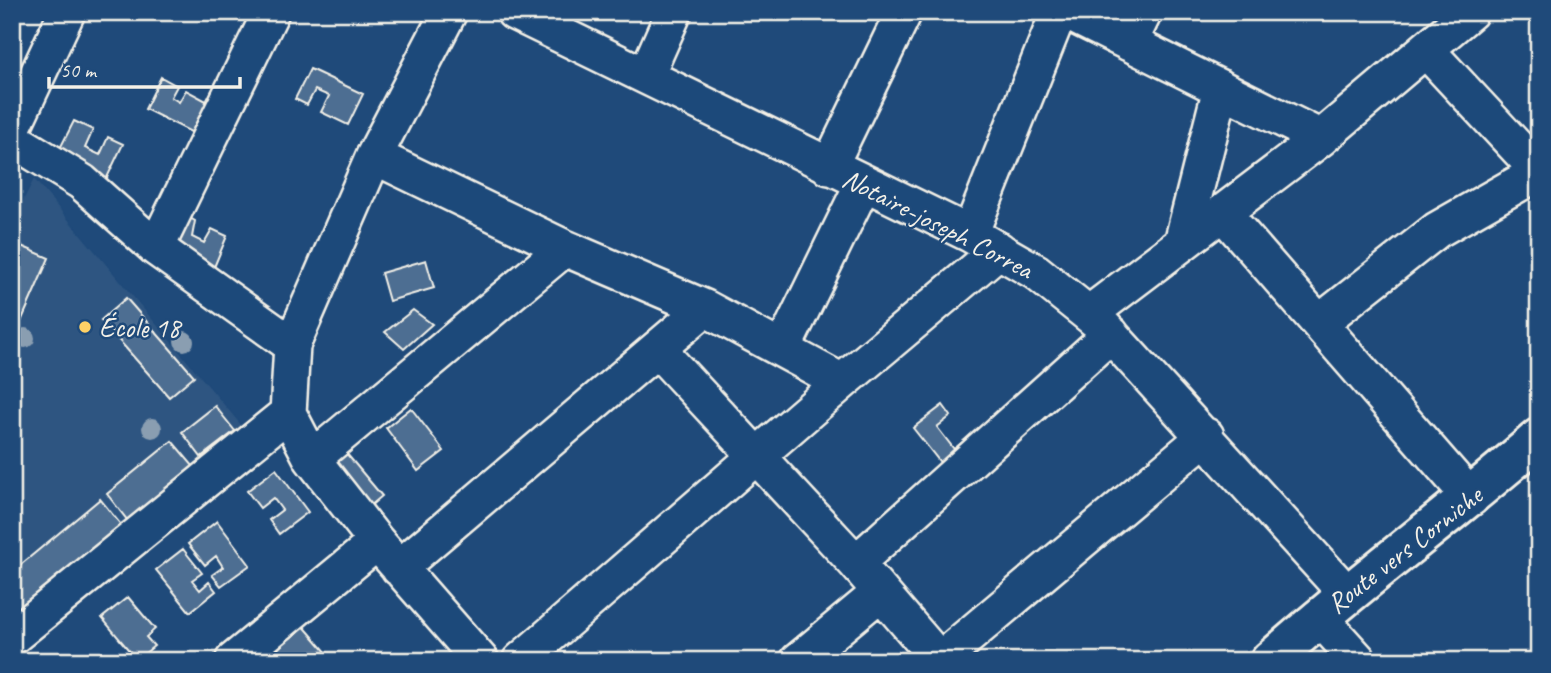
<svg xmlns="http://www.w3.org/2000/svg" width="1551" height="673" font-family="Caveat,sans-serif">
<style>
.built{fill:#2d5581}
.building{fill:#4d6e92;stroke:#f4f1e8;stroke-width:2}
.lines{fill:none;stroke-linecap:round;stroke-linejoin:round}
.minor-casing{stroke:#f4f1e8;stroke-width:40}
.major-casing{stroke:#f4f1e8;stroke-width:44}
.minor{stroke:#1f4a7a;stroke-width:35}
.major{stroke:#1f4a7a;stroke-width:38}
.tree{fill:#8a9eb1}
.poi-dot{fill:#ffd166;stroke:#1f4a7a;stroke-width:2.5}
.labels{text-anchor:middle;stroke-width:5;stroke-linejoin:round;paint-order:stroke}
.street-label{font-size:28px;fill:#f4f1e8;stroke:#1f4a7a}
.poi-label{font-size:28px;fill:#f4f1e8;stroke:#1f4a7a;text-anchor:start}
</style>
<rect width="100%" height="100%" fill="#1f4a7a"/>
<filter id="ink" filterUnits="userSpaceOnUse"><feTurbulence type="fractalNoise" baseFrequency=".0143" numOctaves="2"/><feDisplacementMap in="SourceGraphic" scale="14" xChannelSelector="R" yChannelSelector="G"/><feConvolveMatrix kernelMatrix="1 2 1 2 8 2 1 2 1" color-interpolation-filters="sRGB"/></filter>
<g filter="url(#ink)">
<path class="built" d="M34 179 247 432 12 621V223Z"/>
<path class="building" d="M310 69 363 94 348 125 321 112 329 96 315 90 307 105 295 99Z
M161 77 177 86 171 97 179 102 186 90 210 103 193 133 145 109Z
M74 121 93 130 85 148 100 155 108 137 123 144 104 184 54 160Z
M181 213 195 221 192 237 204 243 212 229 227 236 212 272 163 247Z
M12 242 49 258 12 342Z
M426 260 434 288 389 301 381 273Z
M126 298 194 376 169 397 101 320Z
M413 310 432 324 404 349 385 332Z
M943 405 951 416 937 427 954 449 969 437 977 448 947 471 913 428Z
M215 406 235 431 201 457 182 432Z
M411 408 444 451 418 471 386 428Z
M172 441 194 467 128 521 107 494Z
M346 453 382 496 363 512 327 469Z
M276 469 308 512 279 534 269 520 282 510 273 498 260 508 247 491Z
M100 499 122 526 17 613 12 608V572Z
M217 521 250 565 221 586 212 575 223 567 216 556 205 565 188 544Z
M183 549 202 573 192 580 200 590 209 582 216 591 190 612 156 570Z
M128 597 155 629 146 637 154 646 137 660 102 618Z
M301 623 334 661H288L275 646Z"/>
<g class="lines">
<g class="minor-casing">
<path id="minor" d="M514 12 970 234 1036 272 1102 325 1347 594
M1067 12 1321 138
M1129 43 1144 12
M1427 51 1537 169
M646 75 674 12
M12 129 67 12
M12 139 82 182 156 248 292 345 288 413 312 459 377 542 481 661
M374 156 565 248 705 308 842 382
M829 167 904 12
M1223 213 1471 498
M970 234 1059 12
M1182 243 1221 88
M156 248 271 12
M1089 314 1321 138 1470 12
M1319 323 1437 230 1523 181 1539 167
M292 345 374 156 449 12
M783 348 863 184
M658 350 856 563 940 661
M312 459 565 248
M856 563 1111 334
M399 568 705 308
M1319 617 1359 661
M12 637 288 413
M940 660 1206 436
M233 661 377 542
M520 661 842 382 999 250
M798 661 881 592"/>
</g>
<g class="major-casing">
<path id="major" d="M1270 661C1357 583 1451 515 1539 438"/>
</g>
<use href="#minor" class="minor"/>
<use href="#major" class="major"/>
</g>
<g class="tree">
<circle cx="25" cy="338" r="10"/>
<circle cx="184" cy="341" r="10"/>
<circle cx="152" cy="428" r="10"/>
</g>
</g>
<circle class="poi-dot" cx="85" cy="327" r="7"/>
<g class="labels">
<g class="street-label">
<text transform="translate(938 223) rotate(27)" y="10">Notaire-joseph Correa</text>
<text transform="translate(1404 549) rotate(-38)" y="10">Route vers Corniche</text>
</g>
<g class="poi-label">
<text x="99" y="337">École 18</text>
</g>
</g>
<rect width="1551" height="673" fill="none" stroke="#1f4a7a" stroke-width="42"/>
<rect x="21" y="21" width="1509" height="631" fill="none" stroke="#f4f1e8" stroke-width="2.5" filter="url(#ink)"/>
<path d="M49 77v10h191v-10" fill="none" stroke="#f4f1e8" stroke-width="3.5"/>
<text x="60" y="77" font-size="21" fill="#f4f1e8" stroke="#1f4a7a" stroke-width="5" paint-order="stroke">50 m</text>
</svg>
